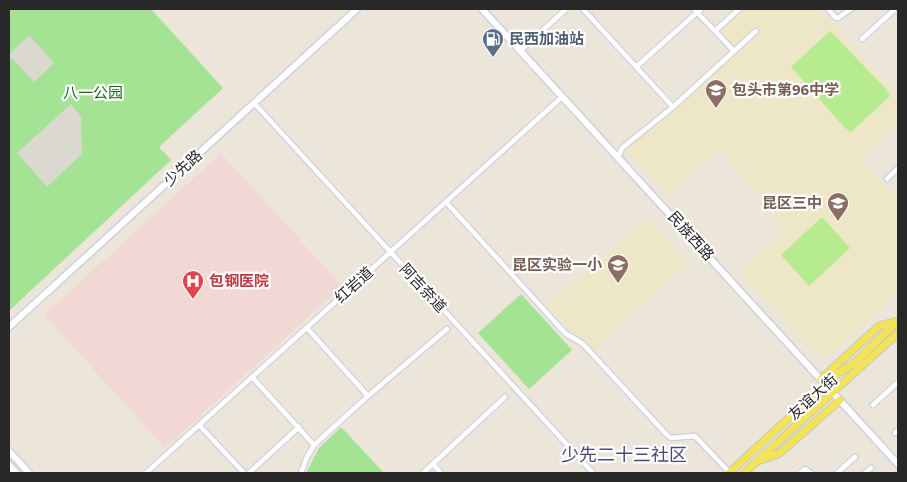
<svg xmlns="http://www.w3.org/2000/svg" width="907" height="482" font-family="'Noto Sans','Noto Sans SC',sans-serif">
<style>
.education{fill:#ede6c7}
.medical{fill:#f2d8d5}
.green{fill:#a4e394}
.pitch{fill:#b7eb8f}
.plaza{fill:#dbd8d0}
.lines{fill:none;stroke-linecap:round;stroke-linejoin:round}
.street-casing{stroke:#cecfe1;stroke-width:7}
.secondary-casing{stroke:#cecfe1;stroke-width:9}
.primary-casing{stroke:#c7c7c7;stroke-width:9}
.street{stroke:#fff;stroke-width:4.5}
.secondary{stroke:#fff;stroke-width:6}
.primary{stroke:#f2e456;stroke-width:7}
.labels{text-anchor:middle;stroke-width:4.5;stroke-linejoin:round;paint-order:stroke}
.service-label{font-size:15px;font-weight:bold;fill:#4e5e75;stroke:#fff;text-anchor:start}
.education-label{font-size:15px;font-weight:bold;fill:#785e54;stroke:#fff;text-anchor:end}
.park-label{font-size:15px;fill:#1d6518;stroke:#fff}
.street-label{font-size:15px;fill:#282828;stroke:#fff}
.health-label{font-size:15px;font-weight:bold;fill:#be3a42;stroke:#fff;text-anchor:start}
.quarter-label{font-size:18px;fill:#484a79;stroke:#fff}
</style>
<rect width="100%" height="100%" fill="#ebe6d9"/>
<path class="education" d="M735 9H819L898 94V124L860 160 898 198V294L828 357H821L739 273 778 236 781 230 776 213 719 150 668 196 625 149 735 47 716 26Z
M647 218 688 263 591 352 548 305Z"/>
<path class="medical" d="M221 153 342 286 165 448 44 315Z"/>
<path class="green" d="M9 9H151L223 88 159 147 171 160 10 310Z
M521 294 572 350 529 389 478 333Z
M341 427 384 473H306L319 448Z"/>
<path class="pitch" d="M830 31 886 89 890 96 851 132 844 127 791 67Z
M822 217 850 248 809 286 781 255Z"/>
<path class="plaza" d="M29 35 54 63 34 82 9 55Z
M71 104 81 117 82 154 47 187 17 153Z"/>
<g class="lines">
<g class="street-casing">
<path id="street" d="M583 9 673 107
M694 9 734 51
M828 9 835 17 838 18 851 9
M715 31 739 9
M862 39 895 9
M520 51 566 9
M636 67 701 9
M254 103 593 473
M618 157 622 148 673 107 756 31
M887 179 898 168
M446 202 565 333 583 344 667 435 671 438 695 436 730 473
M307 328 368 396
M252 377 314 445
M873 405 898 382
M199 425 244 473
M895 433 898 430
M433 464 441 473
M146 473 562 97
M249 473 299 427
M301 473 307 457 314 445 368 396 447 329
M423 473 505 397
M800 473 805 469 811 473
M837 473 855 457
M865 473 871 468"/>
</g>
<g class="secondary-casing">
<path id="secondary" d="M482 9 898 464
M9 327 357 9
M9 451 29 473
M9 465 16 473"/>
</g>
<g class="primary-casing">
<path id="primary" d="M821 379 879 326 898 321
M761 460 780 453 840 400
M729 473 826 384 837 374 853 364 898 321
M744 473 898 333"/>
</g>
<use href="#street" class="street"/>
<use href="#secondary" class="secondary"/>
<use href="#primary" class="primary"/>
</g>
<defs>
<g id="fuel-pin" transform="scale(1.125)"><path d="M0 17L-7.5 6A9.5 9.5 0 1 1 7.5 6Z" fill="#5c6f8a" stroke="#fff"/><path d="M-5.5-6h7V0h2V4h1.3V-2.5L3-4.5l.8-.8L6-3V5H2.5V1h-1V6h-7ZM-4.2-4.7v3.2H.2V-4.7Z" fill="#fff"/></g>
<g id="school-pin" transform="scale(1.125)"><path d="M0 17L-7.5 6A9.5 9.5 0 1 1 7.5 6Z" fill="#8d6e63" stroke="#fff"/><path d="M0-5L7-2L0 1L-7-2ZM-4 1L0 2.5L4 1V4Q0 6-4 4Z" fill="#fff"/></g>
<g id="hospital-pin" transform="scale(1.125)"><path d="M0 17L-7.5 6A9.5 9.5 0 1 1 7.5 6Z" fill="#e0444e" stroke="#fff"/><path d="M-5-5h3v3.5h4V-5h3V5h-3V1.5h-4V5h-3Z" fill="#fff"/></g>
</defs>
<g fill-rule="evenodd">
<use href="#fuel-pin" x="493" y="39"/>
<use href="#school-pin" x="716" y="90"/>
<use href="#school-pin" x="838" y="203"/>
<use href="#school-pin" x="618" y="265"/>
<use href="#hospital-pin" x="193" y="281"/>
</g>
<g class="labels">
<g class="service-label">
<text x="509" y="44">民西加油站</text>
</g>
<g class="education-label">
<text x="732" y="95" text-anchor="start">包头市第96中学</text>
<text x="822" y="208">昆区三中</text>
<text x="602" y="270">昆区实验一小</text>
</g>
<g class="park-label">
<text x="93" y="98">八一公园</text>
</g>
<g class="street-label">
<text transform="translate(183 168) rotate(-42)" y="5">少先路</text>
<text transform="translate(691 236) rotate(48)" y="5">民族西路</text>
<text transform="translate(354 285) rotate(-42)" y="5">红岩道</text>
<text transform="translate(423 288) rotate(47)" y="5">阿吉奈道</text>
<text transform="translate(813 397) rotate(-42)" y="5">友谊大街</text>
</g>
<g class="health-label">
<text x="209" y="286">包钢医院</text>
</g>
<g class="quarter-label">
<text x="624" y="461">少先二十三社区</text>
</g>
</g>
<rect width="907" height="482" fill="none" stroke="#282828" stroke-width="20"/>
</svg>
